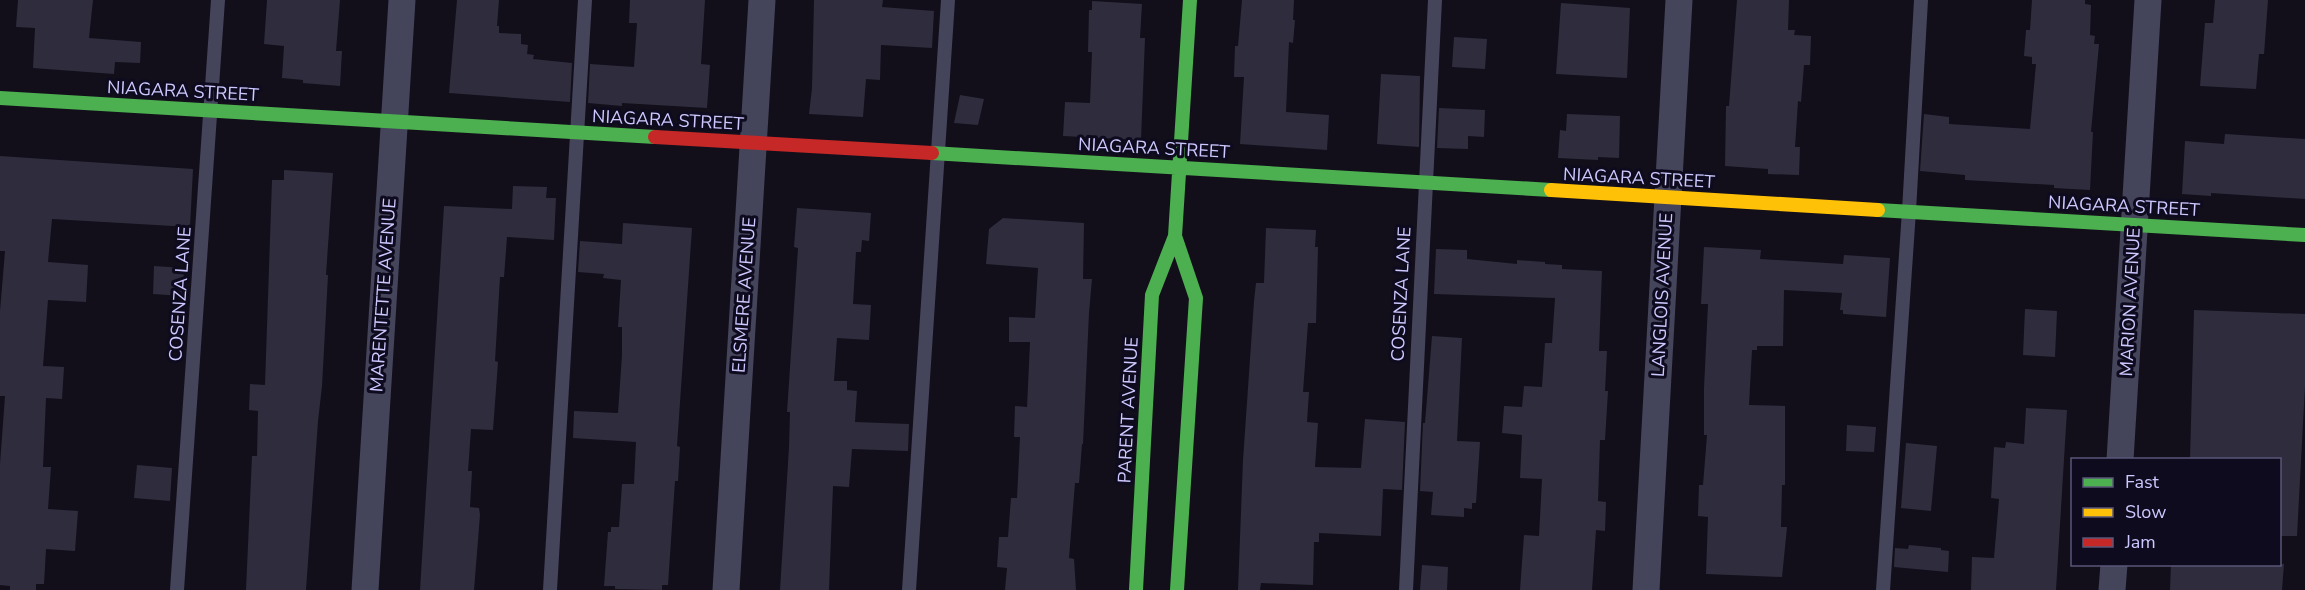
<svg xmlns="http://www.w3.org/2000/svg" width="2305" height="590" font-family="'Nunito Sans',sans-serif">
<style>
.building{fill:#2f2c3e}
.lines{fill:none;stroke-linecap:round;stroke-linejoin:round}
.lane{stroke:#44445b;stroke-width:14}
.street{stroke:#44445b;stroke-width:27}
.fast{stroke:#4caf50;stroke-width:14}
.slow{stroke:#ffc107;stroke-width:14}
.jam{stroke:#c62828;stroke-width:14}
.labels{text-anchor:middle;stroke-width:6;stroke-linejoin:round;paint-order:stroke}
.street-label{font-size:18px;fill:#cdc9ff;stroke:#0e0b1f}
</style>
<rect width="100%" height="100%" fill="#120f1a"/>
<path class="building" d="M18 0H93L89 38 141 42 140 63 115 62 114 74 33 68 35 28 16 27Z
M267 0H340L336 51H342L340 86 303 83V80L282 78 284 46 264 44Z
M457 0H499L497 26H499V33L521 34V44L528 45 527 54 534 55 533 59 572 63 570 102 449 93Z
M630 0H705L701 64 710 65 707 108 622 103V106L588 103 590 64 634 67 637 23H629Z
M814 0H883L882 7 934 11 932 48 881 45 880 80 866 79 863 117 809 114 812 88Z
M1242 0H1294L1293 20H1295L1293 43 1289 42 1286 112 1329 115 1327 150 1240 144 1244 77H1234L1235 46H1238Z
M1737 0H1789L1788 30H1795L1794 35 1811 36 1810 65H1804L1801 102 1798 101 1795 147H1800L1799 175 1768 174V169L1725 166 1726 106H1729Z
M2032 0H2085V4L2091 5 2090 35 2095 36 2094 44H2099L2091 132H2093L2090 190 2054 188V185L1965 180V175L1920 171 1924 114 1949 117V124L2030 129 2036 64H2032V57L2024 56 2026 30H2030Z
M2215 0H2268L2264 54H2259L2256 89 2200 86 2205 23H2213Z
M1092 1 1142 4 1140 38H1145L1141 140 1063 136 1065 102 1090 103 1092 52H1088L1089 10H1092Z
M1561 3 1630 8 1627 78 1556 74Z
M1454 37 1487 39 1485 69 1452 67Z
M1381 74 1420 76 1419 147 1377 144Z
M960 95 984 99 978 125 954 123Z
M1439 108 1485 110 1484 137 1468 136V149L1437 148Z
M1567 114 1620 116 1619 158 1598 157V160L1558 158 1560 130 1566 131Z
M2225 134 2305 139V199L2211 193V196L2182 194 2185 141 2224 144Z
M0 156 193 169 190 227 52 219 48 262 88 265 86 302 48 300 43 366 64 367 62 399 46 398 43 467H51L48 509 78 511 75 551 46 549 44 584H36V590H10V586L0 585V464L5 396H0V311L5 251H0Z
M284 170 333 173 326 275H328L322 386 318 421 306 590H246L252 456H257L258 411 249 410 250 384 265 385 272 180H284Z
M513 186 547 187 546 198H556L554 240 507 237 504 277H500L495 361 498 362 493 430 471 429 468 471H472L470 507 479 508 480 515 474 590H420L444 206 512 209Z
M797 208 871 213 869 241 862 240 861 252H856L853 304 871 305 869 340 837 338 834 381H847V390L857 391 855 422 909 424 908 451 852 449 849 487 833 486 829 590H780L789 447 790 412H787L798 248 794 247Z
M1003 218 1084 223 1083 279H1092L1089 313 1083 444H1082L1079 483H1075L1069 558 1074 559 1076 590H1005L1007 568 997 567 999 537H1008L1011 498H1017L1020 437H1014L1015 406 1027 407 1030 342H1009V317L1035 318 1038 268 986 264 989 229Z
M623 223 692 228 677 446 680 447 678 481H675L668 585H662V590L615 589V586H604L608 532H611V527H619L622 484H634L636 442 573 438 574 411 618 413 622 355V327H618L621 280 603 278 604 274 578 272 580 241 622 244Z
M1266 228 1316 230 1315 247H1318L1316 323H1308L1303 392H1309L1307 422 1318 423 1315 467 1361 468 1365 419 1405 422 1402 490 1383 489 1381 536 1319 533V542H1314L1313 585 1261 583 1260 590H1238L1243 460 1254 301 1256 283H1264Z
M1704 247 1761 250 1760 259 1843 264 1844 255 1890 258 1886 317 1843 314V310H1840L1842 293 1784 290 1783 346H1757V350H1752L1749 405 1785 406V485H1782L1781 527H1787L1782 577 1706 574 1708 517 1698 516 1699 485H1703L1707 435H1704V388L1708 304H1701Z
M1436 249 1467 250V259L1517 264V260L1545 262V264L1562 265V269L1602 271 1599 351H1607L1605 391H1608L1605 440H1600L1598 501 1606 502 1605 531 1596 530 1592 590H1520L1524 535 1539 536 1542 479 1520 478 1522 435 1502 433 1504 406 1522 407 1524 386 1542 387 1545 343H1552L1555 298 1434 294Z
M154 266 184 268 183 296 153 294Z
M2025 309 2057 311 2055 357 2023 355Z
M2194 310 2305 314V386L2297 536H2280V459H2190Z
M1432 336 1462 338 1457 441 1480 442 1476 503H1472V509L1464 508V517L1431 515 1433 492 1420 491 1423 423H1425Z
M2026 408 2067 410 2056 590H1971L1972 557 1994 558 1999 499 1991 498 1994 447 2005 448 2006 442 2024 444Z
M1847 425 1876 427 1874 452 1846 451Z
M1906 443 1937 446 1931 511 1901 508Z
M137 465 172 468 170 501 134 498Z
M1909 545 1941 548V550L1949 551 1948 572 1894 567 1895 548 1908 549Z
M2171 564H2284L2282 590H2170Z
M1422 565 1448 567 1447 590H1420Z"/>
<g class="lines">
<path class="lane" d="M177 590 218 0
M550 590 585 0
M909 590 948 0
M1406 590 1435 0
M1883 590 1909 211 1921 0"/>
<path class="street" d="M2120 460 2148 0
M365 590 402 0
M726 590 762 0
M1646 590 1679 0
M2112 590 2114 564"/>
<path class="fast" d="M0 98 655 137
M932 153 1551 190
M1878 210 2305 235
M1175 236 1196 298 1177 590
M1136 590 1152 295 1175 236 1190 0"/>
<path class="slow" d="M1551 190 1878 210"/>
<path class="jam" d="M655 137 932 153"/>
</g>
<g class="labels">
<g class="street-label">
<text transform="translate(183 91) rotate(3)" y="6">NIAGARA STREET</text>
<text transform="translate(668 120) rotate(3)" y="6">NIAGARA STREET</text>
<text transform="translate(1154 148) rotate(3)" y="6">NIAGARA STREET</text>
<text transform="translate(1639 178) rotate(3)" y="6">NIAGARA STREET</text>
<text transform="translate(2124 206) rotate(3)" y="6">NIAGARA STREET</text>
<text transform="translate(180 294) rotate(-86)" y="6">COSENZA LANE</text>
<text transform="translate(1401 294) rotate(-87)" y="6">COSENZA LANE</text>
<text transform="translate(383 295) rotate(-86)" y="6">MARENTETTE AVENUE</text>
<text transform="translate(744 295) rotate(-86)" y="6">ELSMERE AVENUE</text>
<text transform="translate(1662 295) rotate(-87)" y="6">LANGLOIS AVENUE</text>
<text transform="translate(2130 302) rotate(-87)" y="6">MARION AVENUE</text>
<text transform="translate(1128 410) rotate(-87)" y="6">PARENT AVENUE</text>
</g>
</g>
<rect x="2071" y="458" width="210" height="108" fill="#0e0b1f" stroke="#5a5779" stroke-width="1.5"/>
<rect x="2083" y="478" width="30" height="9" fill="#4caf50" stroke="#5a5779" stroke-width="1.5"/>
<text x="2125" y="488" font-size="18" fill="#cdc9ff">Fast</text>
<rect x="2083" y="508" width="30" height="9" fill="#ffc107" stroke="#5a5779" stroke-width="1.5"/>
<text x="2125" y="518" font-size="18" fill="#cdc9ff">Slow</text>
<rect x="2083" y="538" width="30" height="9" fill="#c62828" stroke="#5a5779" stroke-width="1.5"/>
<text x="2125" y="548" font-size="18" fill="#cdc9ff">Jam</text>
</svg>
